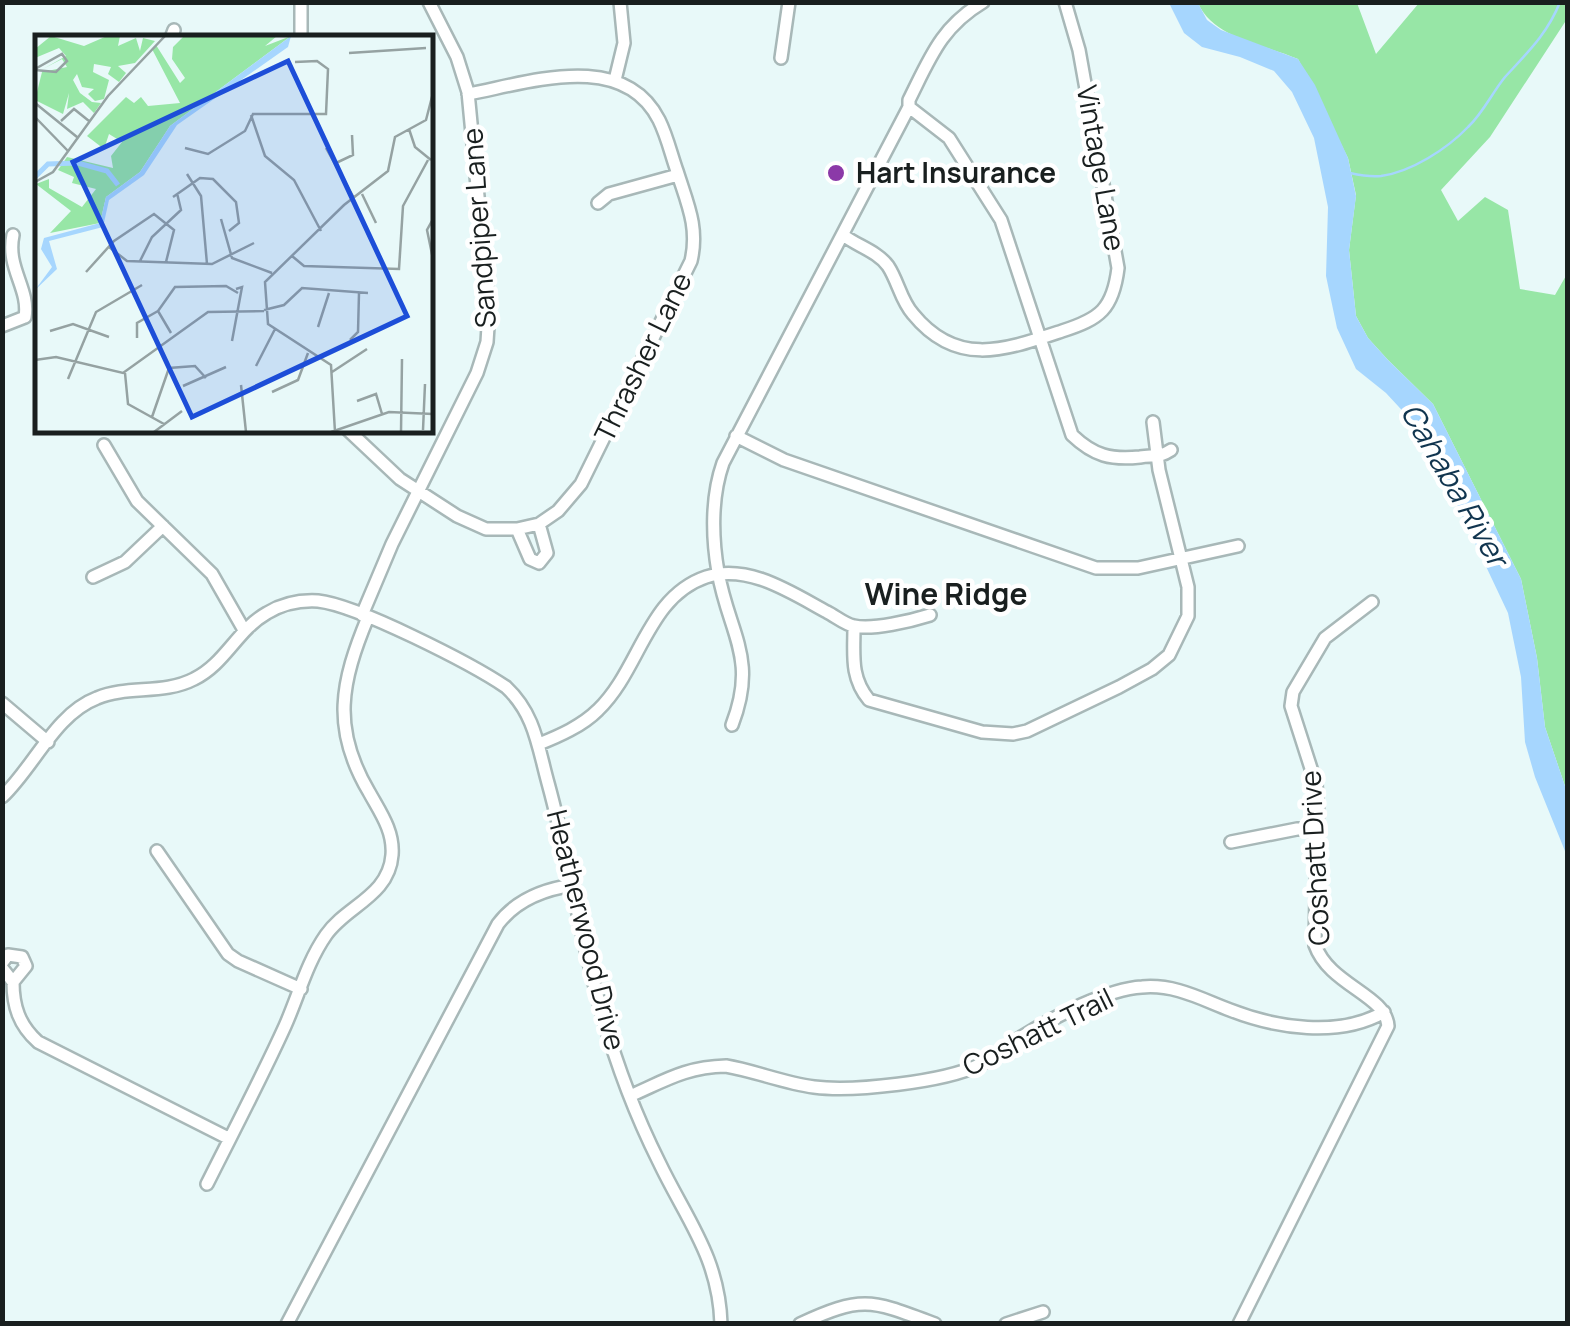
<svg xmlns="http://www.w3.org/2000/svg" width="1570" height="1326" font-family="Manrope,sans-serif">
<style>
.green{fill:#97e6a6}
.water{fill:#a6d6fe}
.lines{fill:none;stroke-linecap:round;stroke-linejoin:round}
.stream{stroke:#a6d6fe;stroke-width:2.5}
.minor-casing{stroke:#a8b8b8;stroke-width:16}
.minor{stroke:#fff;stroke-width:11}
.poi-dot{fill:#8b39a8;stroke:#fff;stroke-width:4}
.labels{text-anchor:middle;stroke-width:9;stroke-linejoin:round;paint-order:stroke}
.street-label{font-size:28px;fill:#191f1f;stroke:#fff}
.poi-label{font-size:28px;font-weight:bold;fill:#191f1f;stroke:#fff;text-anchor:start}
.water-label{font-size:30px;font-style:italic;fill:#11354f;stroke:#fff}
.neighbourhood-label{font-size:30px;font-weight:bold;fill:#191f1f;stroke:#fff}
.inset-river{fill:none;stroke:#a6d6fe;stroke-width:5}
.inset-road{fill:none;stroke:#95a2a2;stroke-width:2.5}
.view{fill:#1d4ed8;fill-opacity:0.15;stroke:#1d4ed8;stroke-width:5}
.inset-edge{fill:none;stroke:#191f1f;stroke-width:5}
</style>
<rect width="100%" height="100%" fill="#e8f9f9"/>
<path class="green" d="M1198 3H1357L1376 54 1419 3H1567V19L1490 137 1441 190 1458 221 1485 197 1508 210 1520 289 1555 295 1567 274V792L1545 727 1537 658 1521 579 1433 404 1388 360 1368 338 1356 316 1349 250 1356 195 1348 158 1298 59C1264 44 1214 39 1198 3Z"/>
<path class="water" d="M1169 3H1198L1207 20 1221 30 1298 59 1315 85 1348 158 1356 196 1349 250 1356 316 1368 338 1388 360 1433 404 1521 579 1537 658 1545 727 1567 792V856L1535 777 1525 742 1521 677 1508 613 1423 433 1386 393 1356 369 1337 328 1326 276 1328 207 1314 138 1292 92 1274 71 1240 57 1202 47 1184 33Z"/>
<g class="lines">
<path class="stream" d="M1350 173C1359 175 1371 177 1381 176 1411 172 1447 149 1468 127 1483 113 1492 93 1505 77 1527 53 1548 33 1560 2"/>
<g class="minor-casing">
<path id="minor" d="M171 38 174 30
M301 38V2
M781 58 789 2
M615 80 624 43 620 2
M909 107 949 138 1001 220 1072 435C1094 456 1111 460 1140 457 1154 455 1159 458 1171 450
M598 203 609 194 678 175
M13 235C6 268 30 289 25 317
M843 235C857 246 877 251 888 266 898 281 901 301 913 314 957 368 1005 350 1062 331 1100 319 1113 309 1118 268L1079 50 1065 2
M2 326 25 317
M348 430 400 479 457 516 486 529H517L539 524 558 511 581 484 691 261C699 227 687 203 677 171 671 154 667 136 659 120 623 49 528 83 468 94
M736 436 784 460 1096 568H1138L1238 546
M104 445 137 501 212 574 244 630
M517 529 530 559 539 563 547 553 539 524
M93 577 125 562 163 526
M362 615 392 544 477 373 487 342 489 311 468 92 457 57 429 2
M854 626C854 655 850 677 869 700L982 732 1013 734 1027 731 1119 687 1152 669 1169 655 1188 616V587L1159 470 1153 422
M2 703 48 742
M732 725C758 658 729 634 718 572 712 538 711 497 723 463L909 107V100C930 58 941 27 983 2
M539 744C559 736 582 726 598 710 640 670 647 597 706 577 748 563 792 593 827 612 835 616 846 625 854 626 873 630 911 621 930 615
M2 797C34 767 55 714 97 698 128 685 163 695 194 679 225 664 237 630 267 613 282 604 301 600 318 601 357 605 472 664 506 687 535 714 538 747 548 783 569 859 580 937 602 1013 616 1063 636 1116 659 1162 686 1219 719 1257 721 1324
M1231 842 1297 829H1312
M157 851 228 954 238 961 301 989
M2 963 8 955 22 957 26 966 13 982 2 968
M13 982C13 1006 19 1025 38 1042L228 1138
M632 1095C666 1080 686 1067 726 1066 755 1071 784 1083 814 1087 853 1092 944 1082 979 1065 995 1057 1008 1045 1023 1036 1054 1017 1107 989 1142 987 1175 984 1201 999 1230 1010 1276 1028 1339 1038 1384 1012
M207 1184C233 1132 261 1079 285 1026 298 997 307 962 326 935 346 906 389 896 392 855 394 831 380 812 369 792 331 728 341 682 368 617
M287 1324 498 924C517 899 544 889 574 885
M800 1324C863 1295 871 1300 935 1324
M1006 1324 1043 1312
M1239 1324 1388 1026C1386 995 1329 985 1315 945L1317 845 1312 829 1318 815 1316 784 1291 706 1293 692 1325 638 1372 602"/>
</g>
<use href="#minor" class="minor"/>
</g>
<circle class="poi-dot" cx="836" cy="173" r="10"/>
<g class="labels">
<g class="street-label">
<text transform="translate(1101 168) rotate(80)" y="10">Vintage Lane</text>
<text transform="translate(479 228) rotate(-94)" y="10">Sandpiper Lane</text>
<text transform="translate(643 357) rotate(-64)" y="10">Thrasher Lane</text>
<text transform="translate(1315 858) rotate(-93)" y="10">Coshatt Drive</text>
<text transform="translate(586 930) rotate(76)" y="10">Heatherwood Drive</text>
<text transform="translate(1038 1032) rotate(-26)" y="10">Coshatt Trail</text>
</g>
<g class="poi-label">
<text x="856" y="183">Hart Insurance</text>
</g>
<g class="water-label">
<text transform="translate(1454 485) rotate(60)" y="10">Cahaba River</text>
</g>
<g class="neighbourhood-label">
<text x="946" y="605">Wine Ridge</text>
</g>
</g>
<g transform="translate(35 35)">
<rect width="398" height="398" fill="#e8f9f9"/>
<path d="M16 1 49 11 72 1H85L83 11 101 3 105 16 108 3 120 6 100 28 83 31 91 38 84 47 73 39 76 32 59 29 58 37 74 45 69 64 60 66 53 59 59 54 47 52 42 39 38 45 45 58 57 67 66 68 59 78 48 67 32 74 34 58 28 79 0 65 7 37 32 32 27 24 8 34 31 21 24 13 0 23V14ZM149 1H242L230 11 256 1 135 91 105 137 71 162 65 188 15 198 36 176 1 149 14 144V153L47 172 61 154 37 148 39 142 23 135 32 122 78 133 76 121 87 107 74 99 69 114 52 101 91 62 99 68 106 62 113 71 145 68 117 14 121 10 145 48 150 43 137 24 138 12Z" fill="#97e6a6"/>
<path d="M256 1 253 12 142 90 109 140 74 165 68 192 14 206 22 234 0 255 17 232 6 214 9 203 65 188 71 162 105 137 135 91Z" fill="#a6d6fe"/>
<path class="inset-river" d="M0 142 13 129 43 128 72 136 83 150"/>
<path class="inset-road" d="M314 18 391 13M0 34 27 19 32 26 21 37 0 35M0 68 42 102M216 80 230 121 259 145 286 196M0 82 33 116M26 86 39 74 54 86M374 94 380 112 396 125M150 113 173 119 210 96 218 79H291L293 34 282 26 260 27M291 113 319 163M301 128 318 120 317 100M152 139 166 161 172 229M0 147 18 137 73 61 130 1M327 159 341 188M138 162 165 143 178 144 201 167 204 188 194 196M186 184 197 223 237 238M398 184 392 195 398 224M74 212 92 226 177 229 219 208M257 221 269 231 364 234 368 171 393 125M105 226 117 202 146 175 142 158M51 237 79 206 119 179 139 195 131 227M229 275 249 270 267 253 333 258M283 292 294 258M15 296 38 289 74 302M136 298 123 276 140 252 191 251 203 258M102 303V288L123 276M315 305 323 297 324 258M197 306 207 252 201 254M0 325 21 322 88 338 173 277 229 276M221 331 240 294M297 337 332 314M90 338 93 369 129 389M33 344 61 277 107 250M206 350 211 397M148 351 191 332M237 357 263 345 273 318M322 366 341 359 347 379M117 382 134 333 160 331 171 343M388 395 390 349M119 397 147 376M296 397 354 377 398 379M300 397 296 330 233 289 230 247 309 170 353 136 360 102 391 85 398 58M366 397 367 324"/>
<path class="view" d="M253 26 372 281 157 382 38 127Z"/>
<rect width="398" height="398" class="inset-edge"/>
</g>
<rect width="1570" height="1326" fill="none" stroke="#191f1f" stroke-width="10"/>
</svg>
